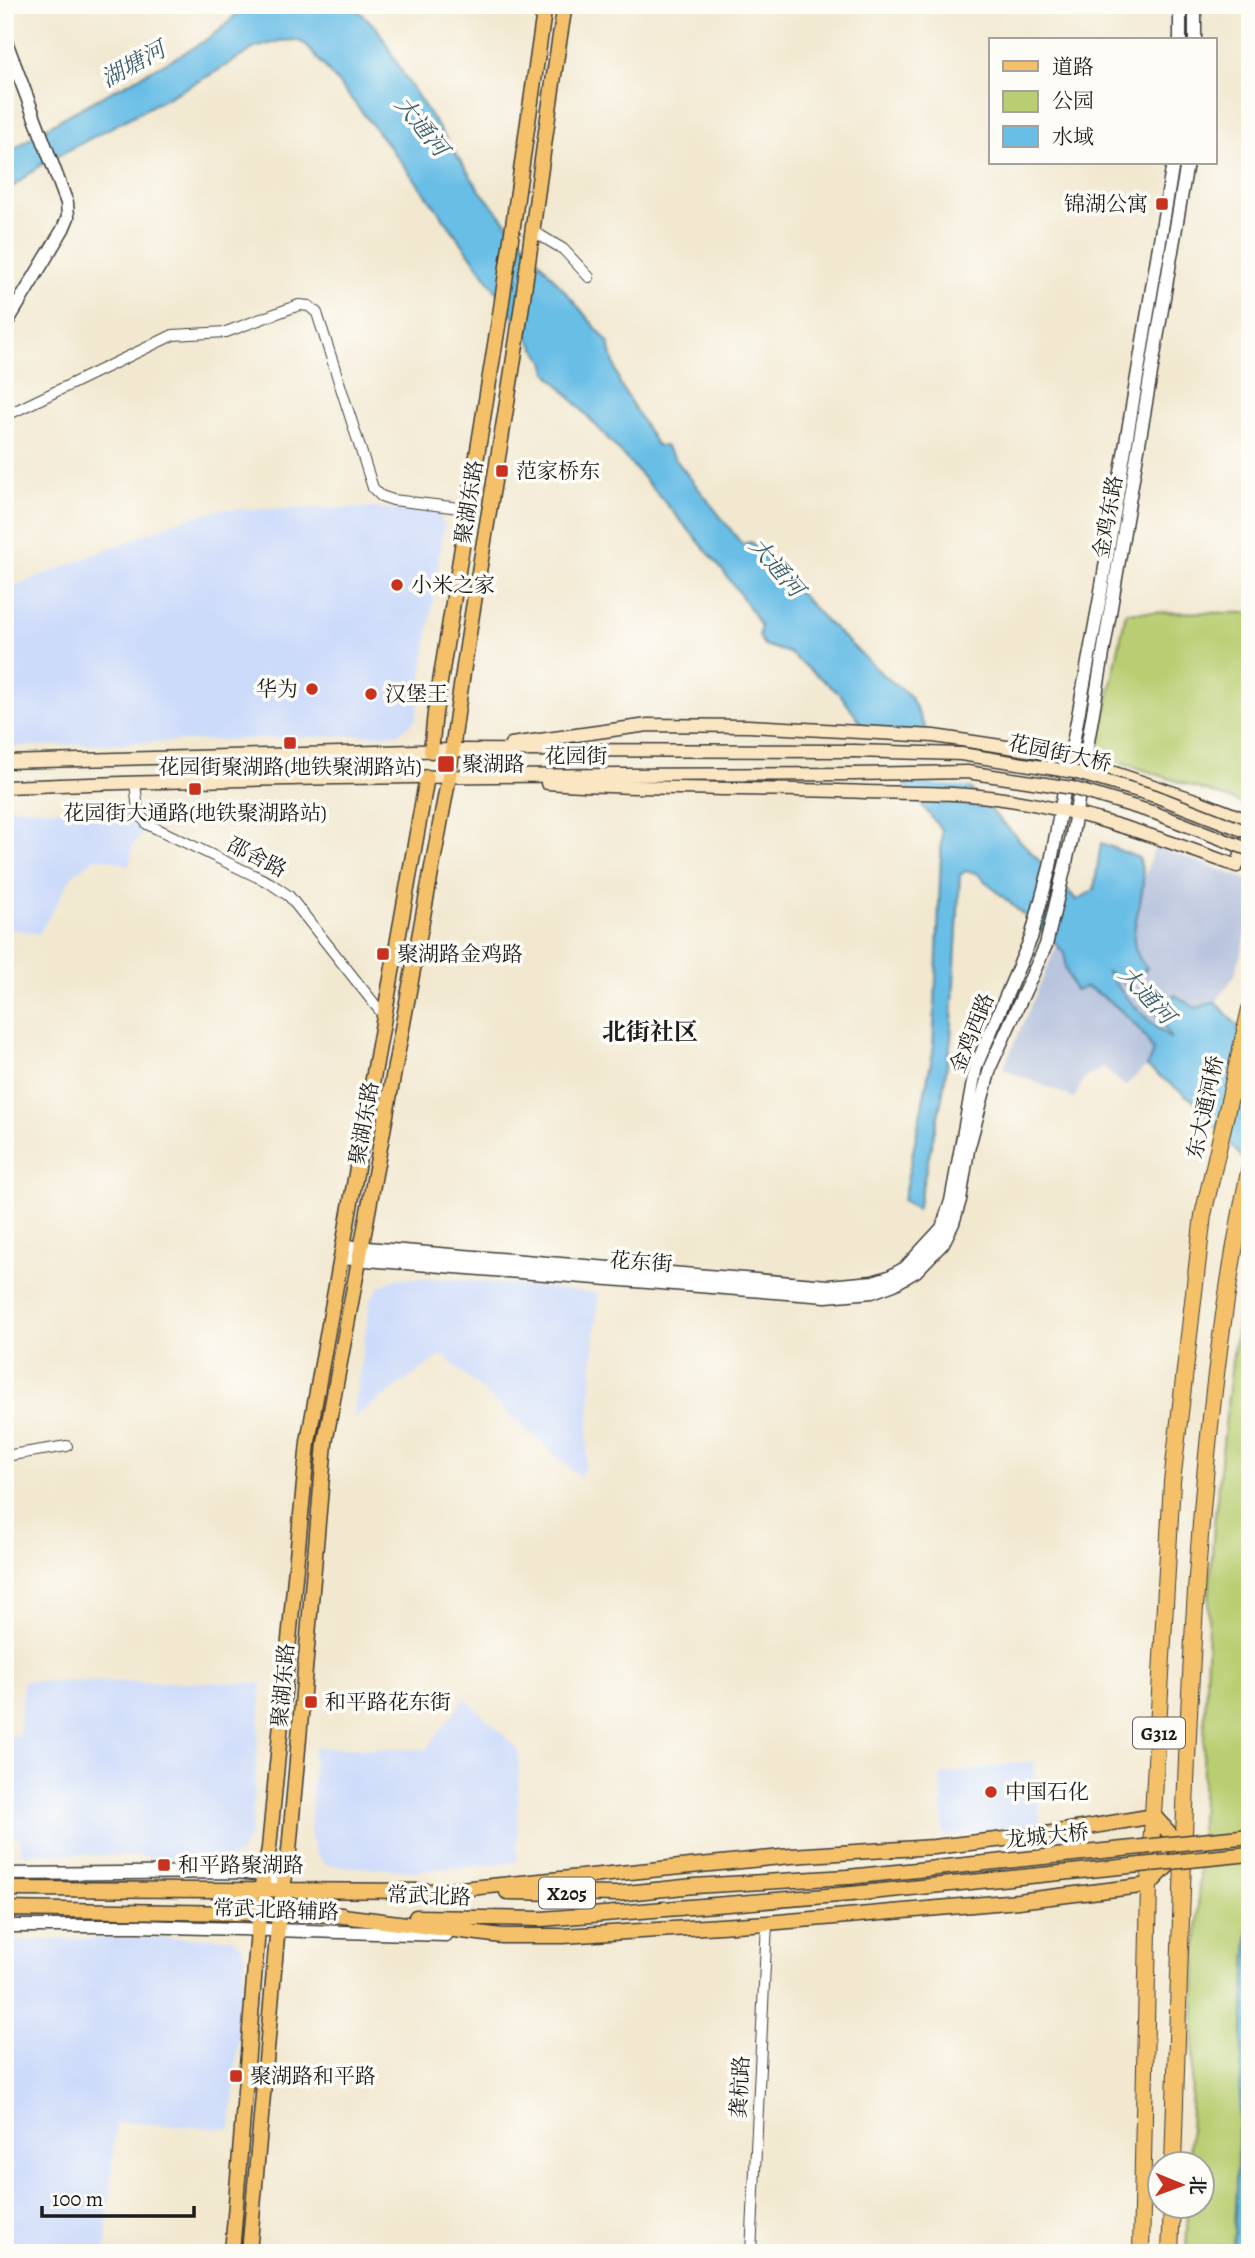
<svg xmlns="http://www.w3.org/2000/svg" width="1255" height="2258" font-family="Alegreya,'Noto Serif SC',serif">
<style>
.built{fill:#cddbfa}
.industrial{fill:#b9c5de}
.green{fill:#b9ce72;stroke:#6a7547;stroke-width:2}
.water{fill:#69bee6;stroke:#426d81;stroke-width:2}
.pier{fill:#f2e8d0}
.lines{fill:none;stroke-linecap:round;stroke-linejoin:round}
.minor-casing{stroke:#3c3b37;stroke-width:12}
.tertiary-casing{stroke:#3c3b37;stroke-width:15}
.secondary-casing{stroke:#3c3b37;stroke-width:15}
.primary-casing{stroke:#3c3b37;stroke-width:17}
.trunk-casing{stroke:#3c3b37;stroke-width:18}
.minor{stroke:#fff;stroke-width:10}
.tertiary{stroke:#fff;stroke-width:12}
.secondary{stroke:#fbe6c3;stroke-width:12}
.primary{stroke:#f4c16a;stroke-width:14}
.trunk{stroke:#f4c16a;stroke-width:16}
.secondary-bridge-casing{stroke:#3c3b37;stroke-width:15;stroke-linecap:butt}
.primary-bridge-casing{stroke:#3c3b37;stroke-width:17;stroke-linecap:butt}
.secondary-bridge{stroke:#fbe6c3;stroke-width:12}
.primary-bridge{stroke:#f4c16a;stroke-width:14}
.poi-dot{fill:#c8321e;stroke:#fdfcf7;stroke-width:2.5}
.labels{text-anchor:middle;stroke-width:7;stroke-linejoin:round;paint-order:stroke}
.shield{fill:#fdfcf7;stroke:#605f5e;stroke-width:2}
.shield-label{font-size:19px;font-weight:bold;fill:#1c1c1c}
.poi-label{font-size:21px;fill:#1c1c1c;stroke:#fdfcf7;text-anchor:start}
.street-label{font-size:21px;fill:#1c1c1c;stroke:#fdfcf7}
.water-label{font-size:23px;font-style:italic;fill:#3b5d6d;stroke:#fdfcf7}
.quarter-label{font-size:24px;font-weight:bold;fill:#1c1c1c;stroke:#fdfcf7}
</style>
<rect width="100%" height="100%" fill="#fdfcf7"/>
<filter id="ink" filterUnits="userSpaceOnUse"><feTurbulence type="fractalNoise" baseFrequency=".0143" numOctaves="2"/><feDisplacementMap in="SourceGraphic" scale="14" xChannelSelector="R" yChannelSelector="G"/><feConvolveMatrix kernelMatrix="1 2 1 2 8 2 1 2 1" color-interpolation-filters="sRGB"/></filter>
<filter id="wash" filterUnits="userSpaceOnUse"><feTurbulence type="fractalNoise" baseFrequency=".00686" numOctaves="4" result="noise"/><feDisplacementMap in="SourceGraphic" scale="28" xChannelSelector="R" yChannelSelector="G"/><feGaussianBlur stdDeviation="1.57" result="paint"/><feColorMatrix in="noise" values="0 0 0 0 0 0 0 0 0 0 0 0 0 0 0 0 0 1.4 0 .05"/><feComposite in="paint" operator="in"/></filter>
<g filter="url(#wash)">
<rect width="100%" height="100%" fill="#f2e8d0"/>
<path class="built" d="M375 508 437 512 444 524 416 720 398 734 5 747V590L178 521 222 509Z
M5 807 127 813 145 831 132 846 130 865 97 857 73 875 39 934 5 928Z
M399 1278 450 1279 598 1293 586 1464 580 1477 442 1355 353 1418 370 1301 380 1286Z
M23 1681 262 1683 251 1833 240 1854 227 1859 21 1853 20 1838H5V1736H19Z
M465 1698 519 1750 517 1862 417 1871 327 1865 316 1854 310 1835 314 1747 426 1750Z
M1033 1761 1041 1826 944 1837 940 1775Z
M127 1938H231L242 1946 245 1956 231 2129 116 2122 105 2253H5V1941Z"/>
<path class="industrial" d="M1155 846 1250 881V920L1235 975 1216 1002 1125 1086 1103 1067 1084 1079 1074 1098 1003 1069 1077 900 1144 878Z"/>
<path class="green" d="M1126 612 1250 613V806L1097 754Z
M1250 1233V1886L1233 2253H1186L1188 2206H1202V2164L1189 2163 1209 1598 1214 1524 1232 1362Z"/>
<path class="water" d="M243 5H352L377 28 405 77 481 192 608 342 620 384 657 446H665L742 544 751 542 824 619 882 674 910 696 938 755 1077 900 1094 890 1101 843 1139 858C1140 864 1144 872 1143 879 1143 912 1120 941 1147 968L1128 986 1106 971C1125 998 1145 1019 1171 1039L1157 1013 1175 995 1196 1008 1216 1002 1250 1040V1167L1195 1102 1147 1067 1153 1051C1142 1026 1110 998 1086 987L1075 991 1065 968V954L1054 942 976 873 966 871 960 875 951 1039 942 1098 917 1210 903 1201 933 1052 942 830 903 782 840 694 789 653 764 645 759 637 761 627C738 587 710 554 680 520 637 469 592 421 547 372L544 361C470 251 392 144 305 44L296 40 280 41 255 48 212 74 42 164 5 193V156C49 122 99 99 148 72 181 54 222 37 243 5Z
M1250 1887V2253H1233Z"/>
<path class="pier" d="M861 730 933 735 941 753 975 788 898 781Z"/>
</g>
<g filter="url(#ink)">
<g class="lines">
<g class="minor-casing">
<path id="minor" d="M531 230 563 249 589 277
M5 416 173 335 226 332 299 305 309 306 317 313 373 488 381 496 393 500 468 509
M135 782 138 812 147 824 270 883 289 896 384 1016
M5 1456 67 1446
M751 2253 767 1923"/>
</g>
<g class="tertiary-casing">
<path id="tertiary" d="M1195 5V40
M5 39 67 203 68 217 63 229 5 326
M1180 40V5
M343 1246 828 1286 873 1282 889 1277 905 1268 942 1228 951 1201 976 1066 1031 938 1050 867 1099 603 1173 163
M341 1258 826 1296 872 1292 894 1284 916 1271 943 1243 953 1223 960 1200 968 1150 991 1065 1046 945 1071 841 1187 163
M5 1874 238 1872 264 1875 284 1891
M5 1926H138L446 1935"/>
</g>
<g class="secondary-casing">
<path id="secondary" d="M511 744 648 725 748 726 934 736 1061 755 1198 801 1250 821
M5 762 452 750 853 751
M547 783C653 790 759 788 865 792 911 793 958 792 1003 799 1085 811 1160 838 1237 866L1250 830
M5 787C288 776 571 775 854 774"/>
</g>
<g class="primary-casing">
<path id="primary" d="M431 751 435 713 501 308 545 5
M5 1889 448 1891
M507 1892 616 1894 694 1886 848 1877
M5 1909 343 1915
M335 1915 502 1936H563L767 1923 1018 1901 1149 1885 1184 1849 1154 1816 1040 1835 934 1847 791 1856 440 1891
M416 1917 542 1919 851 1894
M232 2253 258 1929 261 1890 269 1848 308 1442 427 777
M249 2253 279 1914 289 1851 325 1443 449 776C467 625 497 476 519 325 535 219 547 112 565 5"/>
</g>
<g class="trunk-casing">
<path id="trunk" d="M1173 2164C1178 2014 1182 1864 1189 1714 1198 1530 1212 1347 1250 1167
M1141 2253 1149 1885 1172 1482 1203 1215 1250 1009
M1170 2253 1172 2206"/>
</g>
<use href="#minor" class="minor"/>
<use href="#tertiary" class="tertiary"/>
<use href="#secondary" class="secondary"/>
<use href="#primary" class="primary"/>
<use href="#trunk" class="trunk"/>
<g class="secondary-bridge-casing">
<path id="secondary-bridge" d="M853 751 961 754 1074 772 1155 796 1250 833
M854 774 967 772 1072 788 1155 813 1250 850"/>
</g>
<g class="primary-bridge-casing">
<path id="primary-bridge" d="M848 1877 1250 1836
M851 1894 1250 1854"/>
</g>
<use href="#secondary-bridge" class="secondary-bridge"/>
<use href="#primary-bridge" class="primary-bridge"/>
</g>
</g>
<g class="poi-dot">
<rect x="1155" y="197" width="14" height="14" rx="3.5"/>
<rect x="495" y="464" width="14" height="14" rx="3.5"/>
<circle cx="397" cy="585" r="7"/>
<circle cx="312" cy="689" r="7"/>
<circle cx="371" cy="694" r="7"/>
<rect x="283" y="736" width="14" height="14" rx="3.5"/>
<rect x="437" y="755" width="18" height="18" rx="3.5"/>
<rect x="188" y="782" width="14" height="14" rx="3.5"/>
<rect x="376" y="947" width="14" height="14" rx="3.5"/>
<rect x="304" y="1695" width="14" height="14" rx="3.5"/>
<circle cx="991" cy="1792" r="7"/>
<rect x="157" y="1858" width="14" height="14" rx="3.5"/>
<rect x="229" y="2069" width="14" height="14" rx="3.5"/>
</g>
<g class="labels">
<g class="shield">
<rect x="1133" y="1717.5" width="52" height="31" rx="5"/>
<rect x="539" y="1877.5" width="56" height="31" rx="5"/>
</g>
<g class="shield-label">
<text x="1159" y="1740">G312</text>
<text x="567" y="1900">X205</text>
</g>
<g class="poi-label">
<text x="1148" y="211" text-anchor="end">锦湖公寓</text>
<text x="516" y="478">范家桥东</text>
<text x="411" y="592">小米之家</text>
<text x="298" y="696" text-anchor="end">华为</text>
<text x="385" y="701">汉堡王</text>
<text x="462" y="771">聚湖路</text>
<text x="290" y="774" text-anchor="middle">花园街聚湖路(地铁聚湖路站)</text>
<text x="195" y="820" text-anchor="middle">花园街大通路(地铁聚湖路站)</text>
<text x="397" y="961">聚湖路金鸡路</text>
<text x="325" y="1709">和平路花东街</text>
<text x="1005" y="1799">中国石化</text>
<text x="178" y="1872">和平路聚湖路</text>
<text x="250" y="2083">聚湖路和平路</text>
</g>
<g class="street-label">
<text transform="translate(469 502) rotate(-81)" y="7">聚湖东路</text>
<text transform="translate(1108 517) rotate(-80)" y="7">金鸡东路</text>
<text transform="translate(1060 753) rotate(12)" y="7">花园街大桥</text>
<text x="576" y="763">花园街</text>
<text transform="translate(257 857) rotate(27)" y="7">邵舍路</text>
<text transform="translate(972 1033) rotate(-68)" y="7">金鸡西路</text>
<text transform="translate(1205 1107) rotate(-78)" y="7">东大通河桥</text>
<text transform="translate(364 1123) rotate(-80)" y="7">聚湖东路</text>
<text transform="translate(641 1262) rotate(4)" y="7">花东街</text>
<text transform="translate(283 1685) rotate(-85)" y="7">聚湖东路</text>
<text transform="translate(1047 1836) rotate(-6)" y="7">龙城大桥</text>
<text transform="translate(429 1896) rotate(2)" y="7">常武北路</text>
<text transform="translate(276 1910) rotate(2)" y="7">常武北路辅路</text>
<text transform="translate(740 2087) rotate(-87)" y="7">龚杭路</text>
</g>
<g class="water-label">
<text transform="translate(133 64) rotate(-29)" y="8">湖塘河</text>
<text transform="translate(422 126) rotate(51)" y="8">大通河</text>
<text transform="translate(777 567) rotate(49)" y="8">大通河</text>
<text transform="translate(1147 995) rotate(47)" y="8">大通河</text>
</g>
<g class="quarter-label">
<text x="650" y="1040">北街社区</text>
</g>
</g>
<rect width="1255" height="2258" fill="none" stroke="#fdfcf7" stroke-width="28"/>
<rect x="989" y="38" width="228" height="126" fill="#fdfcf7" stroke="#a3a29f" stroke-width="2"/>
<rect x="1003" y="61" width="35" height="10" fill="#f4c16a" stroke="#a3a29f" stroke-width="2"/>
<text x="1052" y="74" font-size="21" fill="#1c1c1c">道路</text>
<rect x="1003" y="91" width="35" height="21" fill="#b9ce72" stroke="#a3a29f" stroke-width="2"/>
<text x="1052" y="108" font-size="21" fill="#1c1c1c">公园</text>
<rect x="1003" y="126" width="35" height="21" fill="#69bee6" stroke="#a3a29f" stroke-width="2"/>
<text x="1052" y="144" font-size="21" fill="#1c1c1c">水域</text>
<g transform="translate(1181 2185) rotate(91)"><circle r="33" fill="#fdfcf7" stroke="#a3a29f" stroke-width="2"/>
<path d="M0-5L12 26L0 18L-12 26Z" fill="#c8321e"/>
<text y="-10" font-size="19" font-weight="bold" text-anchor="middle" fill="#1c1c1c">北</text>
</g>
<path d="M42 2206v10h152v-10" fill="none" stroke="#1c1c1c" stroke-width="3.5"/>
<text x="52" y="2206" font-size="21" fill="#1c1c1c" stroke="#fdfcf7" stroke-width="5" paint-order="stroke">100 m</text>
</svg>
